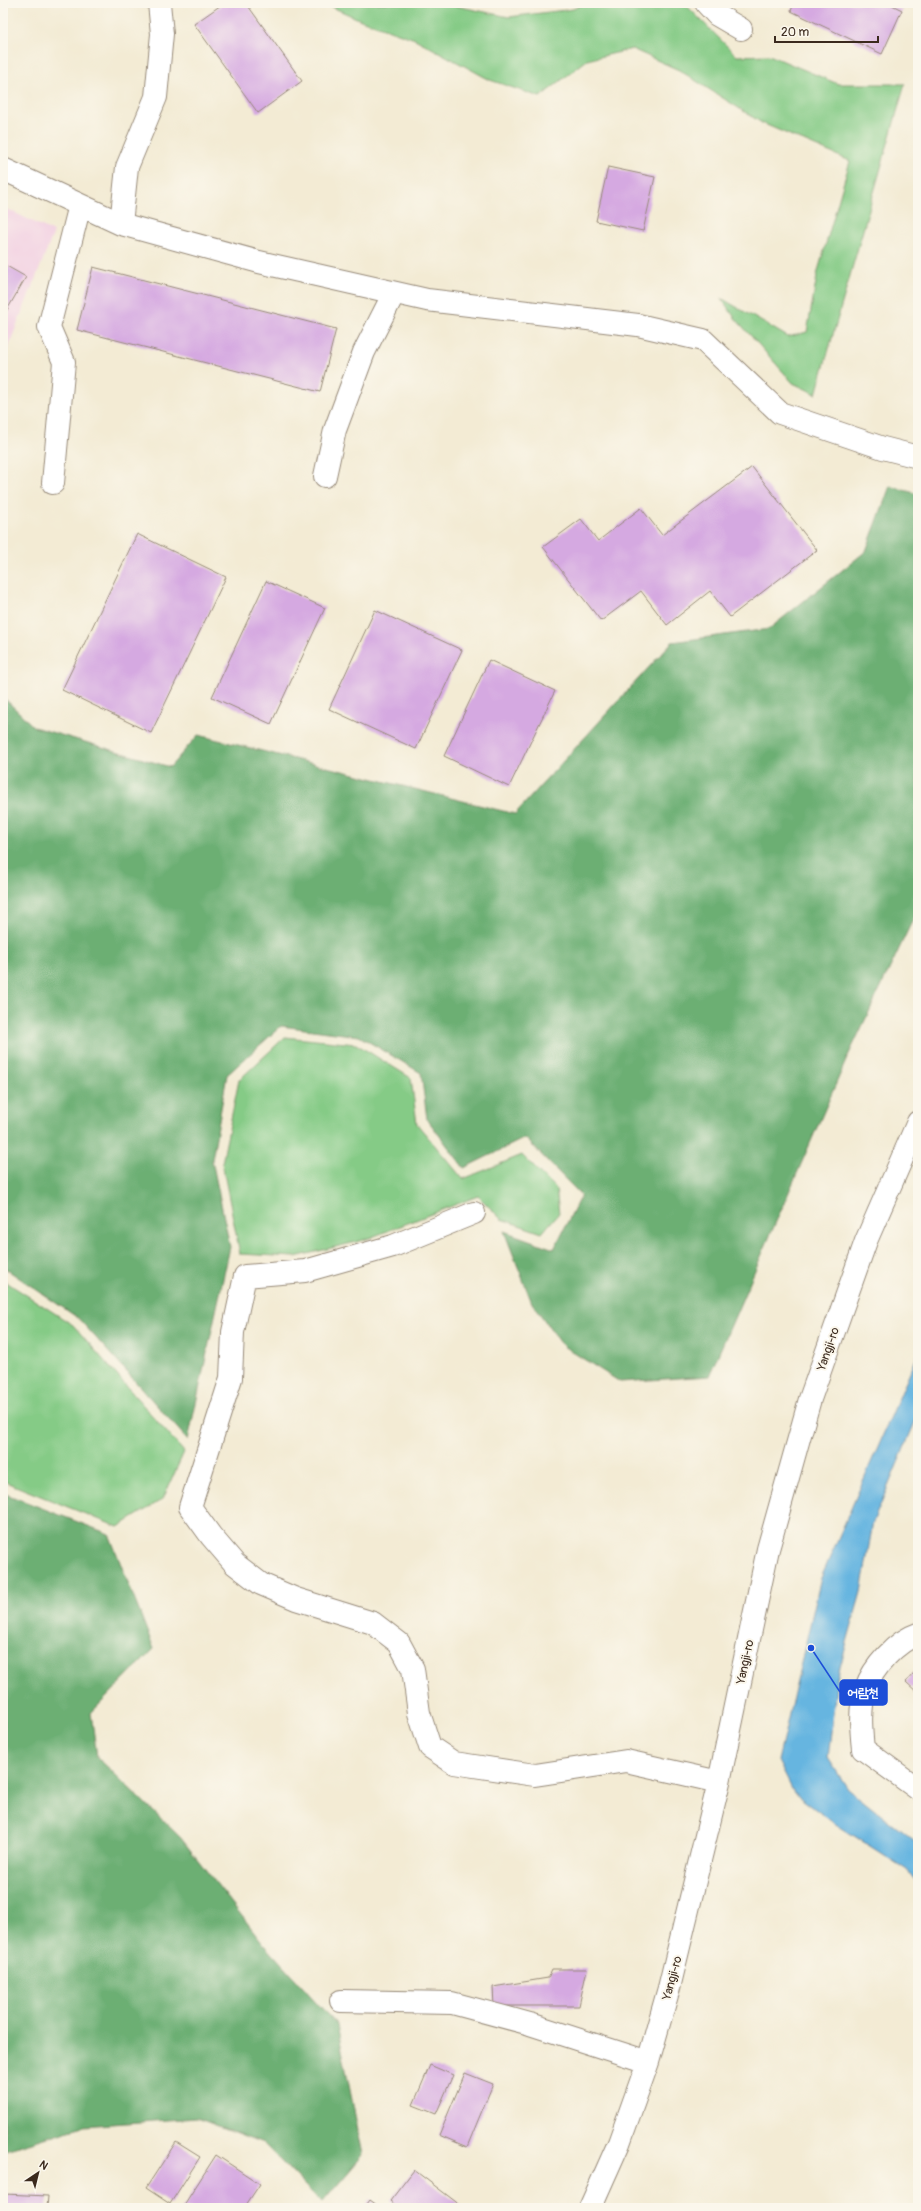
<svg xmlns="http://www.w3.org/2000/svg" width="921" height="2211" font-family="Pangolin,'Poor Story',sans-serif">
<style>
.built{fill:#f2cfe2}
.green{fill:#85cb86;stroke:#607a52}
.forest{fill:#6caf73;stroke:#546c48}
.water{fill:#66b5e0;stroke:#50707f}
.building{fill:#d5a9e1}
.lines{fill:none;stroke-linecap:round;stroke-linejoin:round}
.minor-casing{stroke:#978a79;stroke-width:24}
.minor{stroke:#fff;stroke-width:22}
.labels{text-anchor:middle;stroke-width:4;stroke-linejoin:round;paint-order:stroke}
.street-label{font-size:12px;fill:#3b2a1e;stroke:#fbf7ec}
.leader{fill:none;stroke:#1d4ed8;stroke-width:1.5}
.callout-dot{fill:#1d4ed8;stroke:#fbf7ec;stroke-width:1.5}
.callout{fill:#1d4ed8;stroke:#1d4ed8;stroke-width:1.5}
.callout-label{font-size:13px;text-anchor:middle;font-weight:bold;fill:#fff}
</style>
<rect width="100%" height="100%" fill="#fbf7ec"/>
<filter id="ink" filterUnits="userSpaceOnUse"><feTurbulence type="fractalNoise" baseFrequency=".025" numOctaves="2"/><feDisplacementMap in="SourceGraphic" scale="8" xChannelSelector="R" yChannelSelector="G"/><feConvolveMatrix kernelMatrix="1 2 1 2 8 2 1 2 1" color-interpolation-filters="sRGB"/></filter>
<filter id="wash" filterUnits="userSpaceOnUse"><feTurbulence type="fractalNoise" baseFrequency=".012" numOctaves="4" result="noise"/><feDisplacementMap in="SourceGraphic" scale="16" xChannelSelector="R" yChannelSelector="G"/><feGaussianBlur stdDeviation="0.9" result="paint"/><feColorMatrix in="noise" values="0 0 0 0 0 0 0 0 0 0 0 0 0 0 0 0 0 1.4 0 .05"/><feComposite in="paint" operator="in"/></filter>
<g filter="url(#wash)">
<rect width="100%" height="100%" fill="#f3ebd4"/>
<path class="built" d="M3 207 54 232 3 360Z"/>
<path class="green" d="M323 3H442L509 17 573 9 586 3H684L737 56 769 55 838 84H905L816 394 793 383 735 318 721 298 788 337 807 332 818 271 850 161 762 123 679 70 632 49 587 60 540 97 490 80 415 39 361 20Z
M285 1037 356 1044 411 1078 417 1124 463 1179 522 1155 556 1189 559 1213 542 1233 501 1219 478 1196 364 1240 295 1257 240 1254 222 1163 239 1080Z
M3 1280 73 1325 184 1452 163 1499 118 1527 3 1481Z"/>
<path class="forest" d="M890 486 918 494V909L848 1056 709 1376 620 1382 563 1346 532 1303 504 1231 554 1249 581 1195 525 1138 464 1168 427 1119 421 1073 359 1036 281 1026 227 1075 212 1160 230 1247 188 1440 78 1318 3 1267V697L34 727 170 767 198 735 515 814 672 642 769 629 866 551Z
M3 1493 109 1534 154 1649 91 1713 97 1757 180 1837 263 1943 337 2025 363 2155 322 2203 263 2143 197 2118 83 2126 3 2151Z"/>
<path class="water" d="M918 1354V1415L873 1522 861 1592 837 1678 828 1758 848 1789 918 1844V1884L907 1870 831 1821 794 1793 778 1761 821 1578Z"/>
<g id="blocks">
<path class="building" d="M224 3H246L302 81 258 113 194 24Z
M794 3H888L902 10 882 54 791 11Z
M608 167 655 177 643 231 596 221Z
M3 264 26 277 3 317Z
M93 267 336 329 320 392 77 330Z
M752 467 817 550 730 617 710 591 667 625 641 591 601 621 543 547 581 519 598 541 641 508 662 535Z
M137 534 226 577 151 733 62 690Z
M266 581 325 608 271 724 212 697Z
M375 610 462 650 416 749 329 709Z
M489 660 555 691 509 787 444 756Z
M918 1668V1693L906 1682Z
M552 1969H587L579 2006H494L493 1987 548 1978Z
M430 2065 453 2075 436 2114 413 2105Z
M465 2073 493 2084 467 2147 439 2135Z
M176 2142 200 2157 170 2204 146 2188Z
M216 2155 260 2184 244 2208H182Z
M414 2170 464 2208H399L390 2201Z
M4 2194 48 2196 47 2208H4Z
M370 2200 381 2208H364Z"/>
</g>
</g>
<g filter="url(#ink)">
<use href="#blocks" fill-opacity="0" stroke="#978a79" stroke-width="1"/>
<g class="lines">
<g class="minor-casing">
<path id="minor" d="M706 3 717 15 741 29
M3 169 121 224 259 262 427 300 638 325 703 340 780 413 883 448 918 457
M121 224 127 167 156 97 162 34 159 3
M325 476 335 430 364 352 394 293
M53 483 64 362 49 327 80 205
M474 1213 393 1246 305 1271 245 1276 233 1332 231 1378 190 1507 211 1536 235 1564 261 1584 296 1599 373 1623 399 1643 413 1669 419 1713 430 1747 454 1763 535 1775 626 1761 719 1782
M918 1634C897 1641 873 1667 866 1688 859 1707 861 1730 863 1749L918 1789
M341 2001 452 2003 530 2024 648 2062
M590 2208 619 2143 648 2062 669 1988 719 1782 768 1549 810 1399 866 1241 918 1122"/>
</g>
<use href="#minor" class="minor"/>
</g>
</g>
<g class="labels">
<g class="street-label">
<text transform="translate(828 1349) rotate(-71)" y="4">Yangji-ro</text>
<text transform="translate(745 1662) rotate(-78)" y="4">Yangji-ro</text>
<text transform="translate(672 1978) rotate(-75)" y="4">Yangji-ro</text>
</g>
</g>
<path class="leader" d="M811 1648L840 1692"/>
<circle class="callout-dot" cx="811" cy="1648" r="4"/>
<rect class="callout" x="840" y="1680" width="47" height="25" rx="4"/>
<g class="callout-label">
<text x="863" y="1697">어람천</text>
</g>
<rect width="921" height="2211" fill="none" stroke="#fbf7ec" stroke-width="16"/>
<g transform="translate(38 2173) rotate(35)" stroke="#fbf7ec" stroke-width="3" paint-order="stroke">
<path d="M0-3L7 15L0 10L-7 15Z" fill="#3b2a1e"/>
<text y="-6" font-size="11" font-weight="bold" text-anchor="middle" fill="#3b2a1e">N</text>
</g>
<path d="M775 36v6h103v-6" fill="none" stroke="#3b2a1e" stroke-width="2"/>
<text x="781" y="36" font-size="12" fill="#3b2a1e" stroke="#fbf7ec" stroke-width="3" paint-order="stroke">20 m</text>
</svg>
